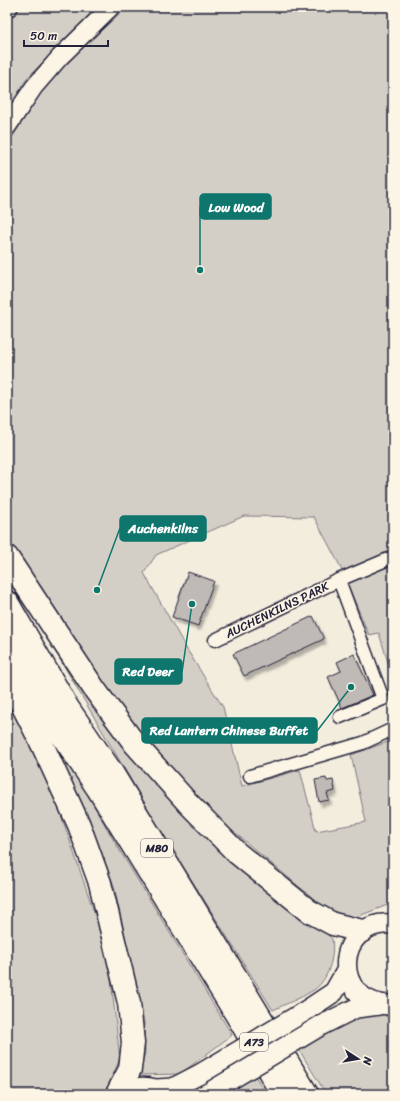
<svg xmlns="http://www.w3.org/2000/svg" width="400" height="1101" font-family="Sriracha,sans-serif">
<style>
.green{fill:#d4cfc6;stroke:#7b7880}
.building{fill:#bfbab6;stroke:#22223b;filter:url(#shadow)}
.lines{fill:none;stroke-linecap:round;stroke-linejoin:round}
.minor-casing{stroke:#22223b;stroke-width:15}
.secondary-casing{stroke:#22223b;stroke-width:20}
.primary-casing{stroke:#22223b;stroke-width:22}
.motorway-casing{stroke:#22223b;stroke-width:25}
.minor{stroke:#fcf5e5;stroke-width:12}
.secondary{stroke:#fcf5e5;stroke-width:17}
.primary{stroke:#fcf5e5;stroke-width:19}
.motorway{stroke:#fcf5e5;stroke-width:22}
.primary-bridge-casing{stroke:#22223b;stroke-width:22;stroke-linecap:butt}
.primary-bridge{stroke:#fcf5e5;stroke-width:19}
.labels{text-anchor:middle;stroke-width:3;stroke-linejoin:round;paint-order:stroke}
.shield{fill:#fcf5e5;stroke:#63616e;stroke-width:1}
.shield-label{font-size:11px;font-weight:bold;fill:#22223b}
.street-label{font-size:12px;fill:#22223b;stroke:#fcf5e5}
.leader{fill:none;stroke:#0f766e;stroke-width:1.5}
.callout-dot{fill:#0f766e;stroke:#fcf5e5;stroke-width:1.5}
.callout{fill:#0f766e;stroke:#0f766e;stroke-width:1.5}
.callout-label{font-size:13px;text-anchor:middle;font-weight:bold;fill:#fff}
</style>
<defs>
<filter id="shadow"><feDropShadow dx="2.5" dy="4.5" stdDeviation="1" flood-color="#0004"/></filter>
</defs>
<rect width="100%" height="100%" fill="#f3edde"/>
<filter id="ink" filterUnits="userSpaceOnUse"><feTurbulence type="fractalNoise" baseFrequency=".025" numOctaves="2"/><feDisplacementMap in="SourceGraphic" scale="8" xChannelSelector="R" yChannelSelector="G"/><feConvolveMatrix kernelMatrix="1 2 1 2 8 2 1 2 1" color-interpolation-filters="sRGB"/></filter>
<g filter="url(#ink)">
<path class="green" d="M22 7H101L65 40 27 78 7 112V18Z
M131 7H393V679L379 633 369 635 339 564 314 517 244 516 156 555 144 573 186 648 223 707 242 786 300 770 316 831 366 822 351 755 393 740V903L356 917H339L320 904 211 813 129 718 50 607 7 538V146L50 78 119 14Z
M24 598 103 707 332 939C335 957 328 982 312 991 300 999 285 1004 273 1010L164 836Z
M7 691 41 756 108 953 120 1059 108 1086 102 1094H7Z
M47 723 117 846 232 1035 180 1074 138 1075 145 1053 144 1023 114 886 88 816 44 725Z
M367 1012 383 1014 390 1019 392 1028 393 1094H326L298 1048Z
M254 1074 266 1094H222Z"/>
<path class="building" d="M188 572 214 581 198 626 172 617Z
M313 616 324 639 244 676 233 654Z
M354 654 373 695 342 708 328 677 341 671 337 662Z
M326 778 327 781 333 780 335 791 327 793 329 800 319 802 315 780Z"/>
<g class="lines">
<g class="minor-casing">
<path id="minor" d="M339 580 383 699 340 717
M215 640 339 580 393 557
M250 776 363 743 393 729"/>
</g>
<g class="secondary-casing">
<path id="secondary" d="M7 8 9 7
M7 127 34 87 60 57 111 7"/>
</g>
<g class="primary-casing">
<path id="primary" d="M393 924C333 919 329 1006 393 1005
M307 1010 334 992 346 971
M320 1026 356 1008 379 1005
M156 1089 173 1088 200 1074
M120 1094C134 1085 152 1085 166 1094"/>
</g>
<g class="motorway-casing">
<path id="motorway" d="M7 557 95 690 135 744 188 803 237 853 309 911 333 924 362 931
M7 602 68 708 111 771 307 1094
M7 642 53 722 98 789 242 1024 282 1094
M7 675 42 744 79 825 100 883 129 1003 133 1043 130 1069 117 1094"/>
</g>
<use href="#minor" class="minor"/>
<use href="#secondary" class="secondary"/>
<use href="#primary" class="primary"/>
<use href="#motorway" class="motorway"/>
<g class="primary-bridge-casing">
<path id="primary-bridge" d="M200 1074 307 1010
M215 1089 320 1026"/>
</g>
<use href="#primary-bridge" class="primary-bridge"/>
</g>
</g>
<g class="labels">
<g class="shield">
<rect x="141" y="839" width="32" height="18" rx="3"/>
<rect x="240" y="1033" width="28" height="18" rx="3"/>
</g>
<g class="shield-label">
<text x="157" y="852">M80</text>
<text x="254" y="1046">A73</text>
</g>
<g class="street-label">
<text transform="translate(277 610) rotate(-26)" y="4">AUCHENKILNS PARK</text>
</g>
</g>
<path class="leader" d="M200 270L200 207M97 590L120 528M192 604L182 672M351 687L317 731"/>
<g class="callout-dot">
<circle cx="200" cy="270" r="4"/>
<circle cx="97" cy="590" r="4"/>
<circle cx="192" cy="604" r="4"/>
<circle cx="351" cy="687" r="4"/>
</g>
<g class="callout">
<rect x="200" y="194" width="71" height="25" rx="4"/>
<rect x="120" y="516" width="86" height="25" rx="4"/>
<rect x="115" y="659" width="67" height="25" rx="4"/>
<rect x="142" y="718" width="175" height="25" rx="4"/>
</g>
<g class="callout-label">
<text x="236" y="212">Low Wood</text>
<text x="163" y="533">Auchenkilns</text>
<text x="148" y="676">Red Deer</text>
<text x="229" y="735">Red Lantern Chinese Buffet</text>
</g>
<rect width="400" height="1101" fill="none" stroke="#fcf5e5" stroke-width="24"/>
<rect x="12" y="12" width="376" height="1077" fill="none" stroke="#22223b" stroke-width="1.5" filter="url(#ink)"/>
<g transform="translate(358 1059) rotate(102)" stroke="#fcf5e5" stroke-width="3" paint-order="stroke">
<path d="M0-3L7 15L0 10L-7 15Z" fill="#22223b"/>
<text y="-6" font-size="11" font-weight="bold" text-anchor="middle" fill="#22223b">N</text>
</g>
<path d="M24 40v6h84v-6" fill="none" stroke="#22223b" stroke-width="2"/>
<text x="30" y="40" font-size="12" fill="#22223b" stroke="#fcf5e5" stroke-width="3" paint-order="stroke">50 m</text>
</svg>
